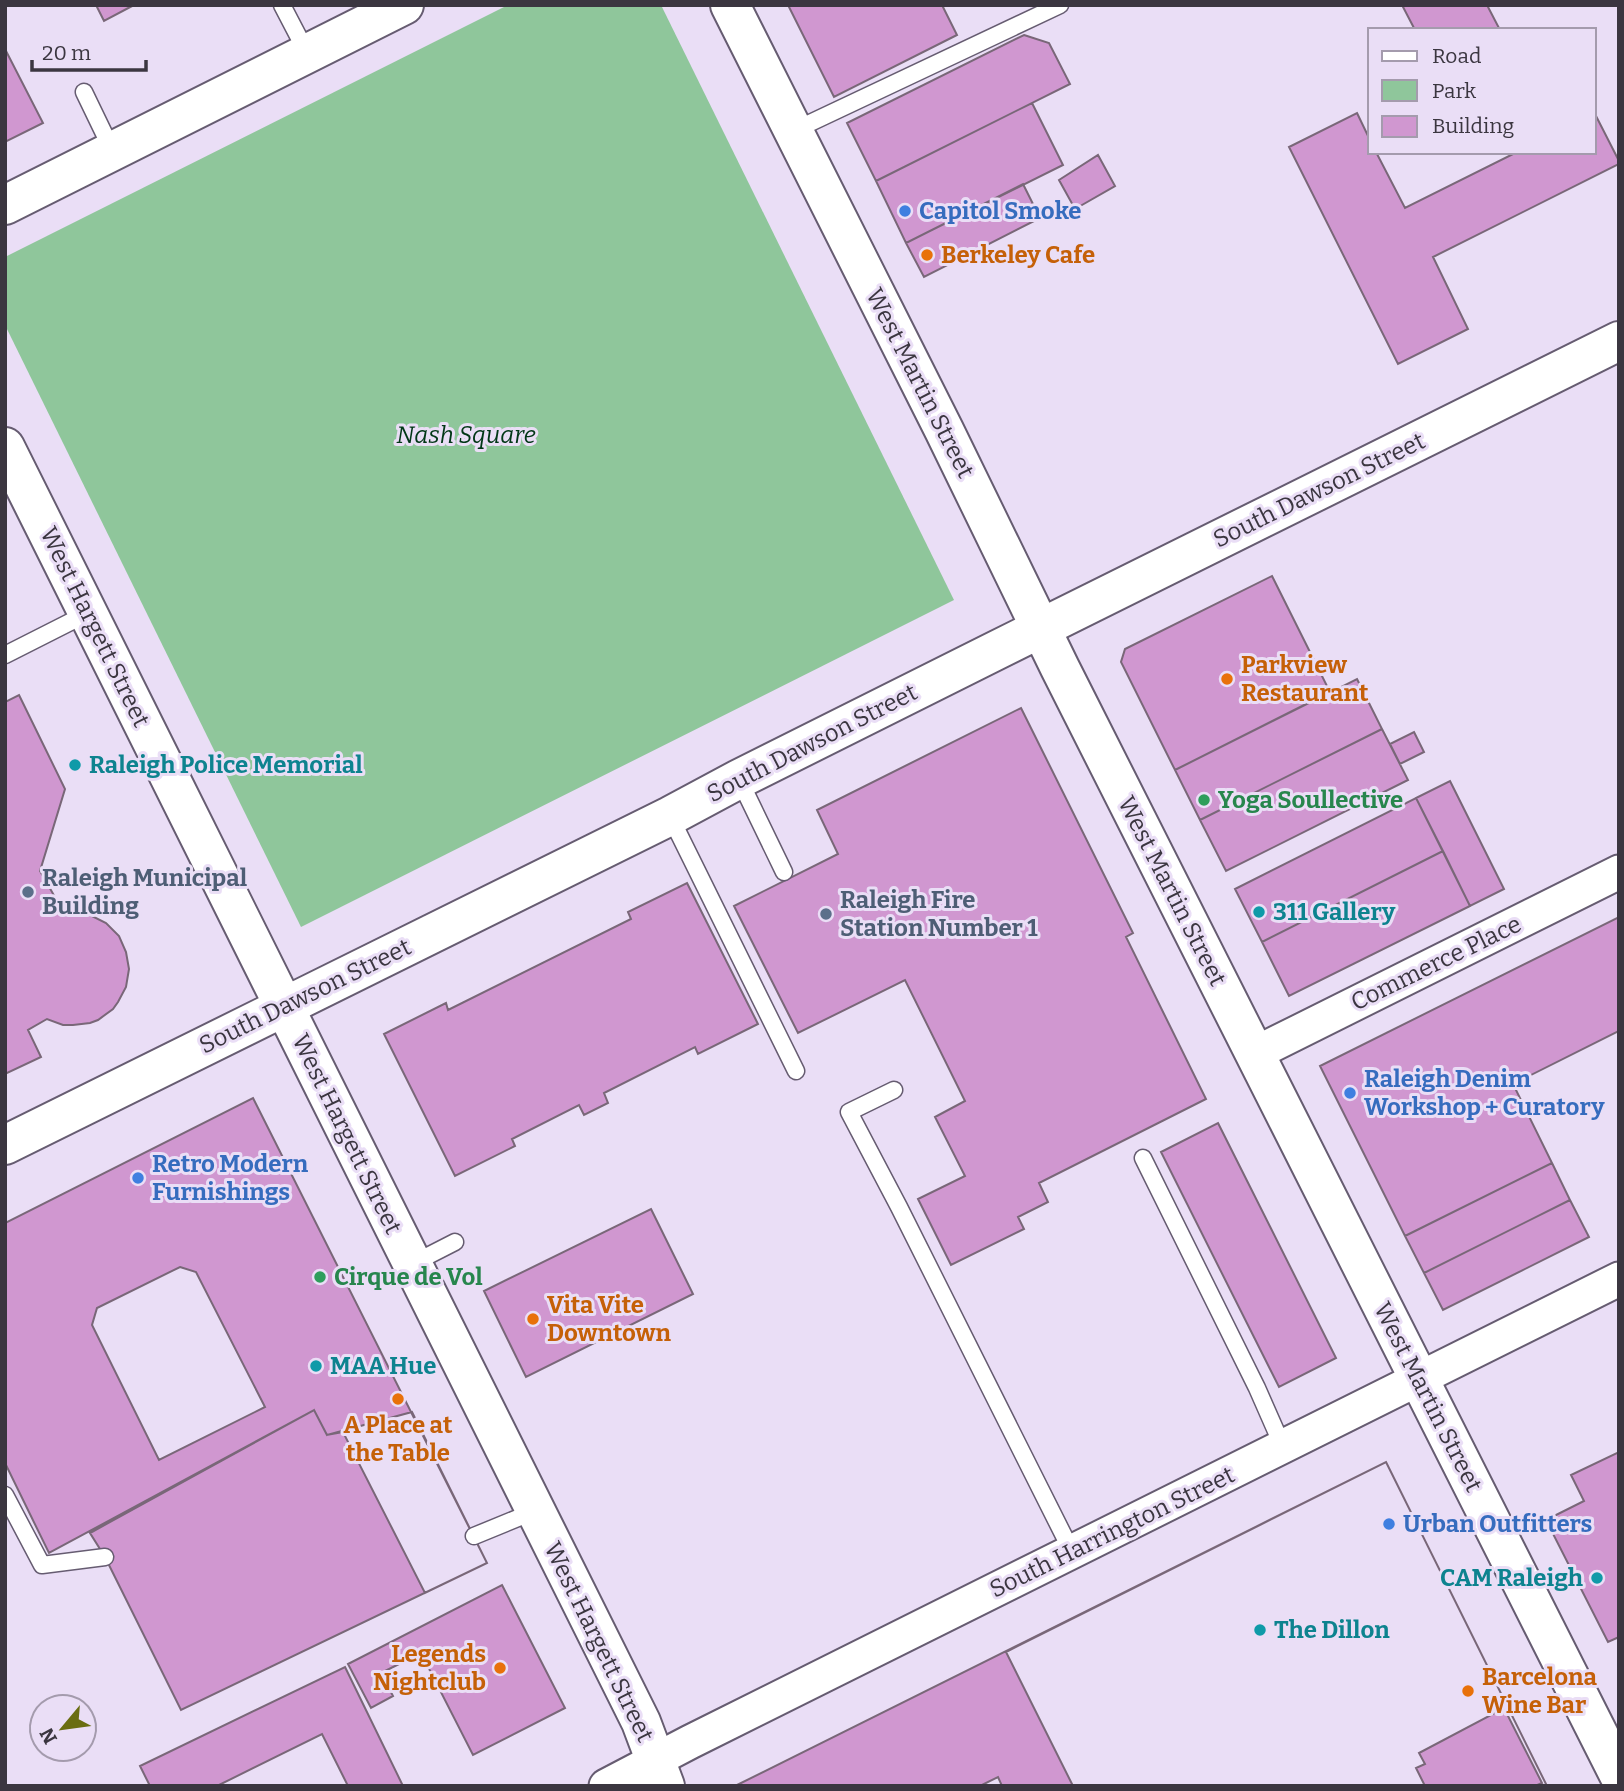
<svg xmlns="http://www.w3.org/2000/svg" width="1624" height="1791" font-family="Bitter,serif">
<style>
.green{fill:#8fc69b}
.building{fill:#d097d0;stroke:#796778;stroke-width:2;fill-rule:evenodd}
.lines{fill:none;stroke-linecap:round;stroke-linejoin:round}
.service-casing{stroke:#665c71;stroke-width:19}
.minor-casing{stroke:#665c71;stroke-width:37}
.tertiary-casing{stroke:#665c71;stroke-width:42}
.primary-casing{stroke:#665c71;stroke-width:42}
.service{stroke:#fff;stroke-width:16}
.minor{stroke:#fff;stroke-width:33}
.tertiary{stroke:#fff;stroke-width:38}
.primary{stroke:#fff;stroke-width:38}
.shop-dot{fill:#3f7fe0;stroke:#eadef6;stroke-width:2.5}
.food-dot{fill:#e8710a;stroke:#eadef6;stroke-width:2.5}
.culture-dot{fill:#0f9aa8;stroke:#eadef6;stroke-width:2.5}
.leisure-dot{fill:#2e9e5b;stroke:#eadef6;stroke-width:2.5}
.service-dot{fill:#5c6f8a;stroke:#eadef6;stroke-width:2.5}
.labels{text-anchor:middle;stroke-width:6;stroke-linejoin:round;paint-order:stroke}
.shop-label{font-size:24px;font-weight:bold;fill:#366cbe;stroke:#eadef6;text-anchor:start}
.food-label{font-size:24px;font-weight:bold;fill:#c56008;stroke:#eadef6;text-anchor:start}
.street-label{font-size:24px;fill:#3b3640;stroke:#eadef6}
.park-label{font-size:24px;font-style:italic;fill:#013716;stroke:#eadef6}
.culture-label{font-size:24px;font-weight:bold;fill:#0d838f;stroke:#eadef6;text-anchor:start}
.leisure-label{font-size:24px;font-weight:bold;fill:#27864d;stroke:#eadef6;text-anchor:start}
.service-label{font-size:24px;font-weight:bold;fill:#4e5e75;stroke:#eadef6;text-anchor:start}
</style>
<rect width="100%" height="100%" fill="#eadef6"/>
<path class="green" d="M508 5H661L954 600 301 927 5 325V257Z"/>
<path class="building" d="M96 5H134L104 21Z
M788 5H942L957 35 834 97Z
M1402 5H1487L1500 30H1415Z
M1024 35 1049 43 1070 84 876 181 847 123Z
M5 49 43 123 5 142Z
M1032 103 1063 165 906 243 876 181Z
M1357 113 1370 140V152H1376L1405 208 1517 152H1594L1595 114 1619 161V164L1433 257 1468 329 1398 364 1289 147Z
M1098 155 1115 186 1075 209 1059 180Z
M1023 184 1040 218 924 277 906 243Z
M1272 576 1330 692 1175 770 1121 662 1125 649Z
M1357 679 1382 729 1200 820 1175 770Z
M19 695 65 789 40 871 64 913H73L90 915 106 923 119 936 126 952 129 969 126 987 118 1002 113 1009 98 1020 90 1023 73 1025H63L47 1019 28 1030 41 1057 5 1074V702Z
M1021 708 1133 933 1126 937 1206 1099 1039 1183 1048 1202 1018 1217 1024 1229 951 1265 918 1199 965 1176 935 1117 965 1101 905 980 798 1033 734 906 838 854 817 810Z
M1382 729 1408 780 1226 871 1200 820Z
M1414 732 1424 752 1400 764 1390 744Z
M1450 781 1504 889 1470 906 1416 798Z
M1416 798 1443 851 1262 942 1235 889Z
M1443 851 1470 906 1289 996 1262 942Z
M687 883 758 1024 698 1054 695 1047 604 1093 608 1103 584 1115 579 1105 512 1139 515 1146 455 1176 384 1034 446 1003 448 1010 631 919 628 912Z
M1619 917V1031L1513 1084 1552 1163 1405 1236 1320 1066Z
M253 1098 487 1563 425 1593 343 1432 327 1435 314 1410 49 1553 5 1463V1223ZM180 1267 196 1272 265 1407 159 1460 92 1325 97 1308Z
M1218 1123 1336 1358 1279 1387 1161 1152Z
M1552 1163 1570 1200 1424 1273 1405 1236Z
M1570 1200 1589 1237 1443 1310 1424 1273Z
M651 1209 693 1294 526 1377 484 1291Z
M314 1410 327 1435 412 1412 487 1563 181 1710 105 1557 90 1533Z
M1619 1452V1637L1608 1642 1546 1520 1584 1501 1571 1475Z
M1386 1462 1546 1784 1543 1786H1535L1542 1783 1504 1708 1419 1753 1425 1764 1416 1768 1425 1786H1002L998 1777 980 1786H735Z
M1386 1462 1546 1784 1543 1786H1073L1006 1652Z
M502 1585 565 1708 473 1755 421 1653 381 1673 393 1696 371 1708 348 1664Z
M345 1667 403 1786H348L322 1734 217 1786H150L140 1766Z"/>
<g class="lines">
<g class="service-casing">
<path id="service" d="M282 5 307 53
M84 92 112 150
M793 131 1060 5
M5 655 88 613
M739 779 784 872
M670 816 796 1071
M894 1090 849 1112 899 1207 1072 1552
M1143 1158 1257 1388 1283 1447
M412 1264 455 1242
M5 1495 42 1565 105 1557
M474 1536 535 1511"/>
</g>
<g class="minor-casing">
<path id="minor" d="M1254 1054 1619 872
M606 1786 690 1742 1619 1279"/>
</g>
<g class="tertiary-casing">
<path id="tertiary" d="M730 5 944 430 1060 668 1619 1775
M5 447 641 1722 665 1786"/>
</g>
<g class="primary-casing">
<path id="primary" d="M5 205 404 5
M5 1145 670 816 739 779 995 651 1619 341"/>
</g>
<use href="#service" class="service"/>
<use href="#minor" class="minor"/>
<use href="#tertiary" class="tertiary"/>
<use href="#primary" class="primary"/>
</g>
<g class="shop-dot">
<circle cx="905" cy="211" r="7"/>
<circle cx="1350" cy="1093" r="7"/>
<circle cx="138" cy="1178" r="7"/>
<circle cx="1389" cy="1524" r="7"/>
</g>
<g class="food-dot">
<circle cx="927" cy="255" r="7"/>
<circle cx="1227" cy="679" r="7"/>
<circle cx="533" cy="1319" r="7"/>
<circle cx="398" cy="1399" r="7"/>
<circle cx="500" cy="1668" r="7"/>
<circle cx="1468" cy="1691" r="7"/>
</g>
<g class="culture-dot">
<circle cx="75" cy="765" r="7"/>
<circle cx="1259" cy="912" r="7"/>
<circle cx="316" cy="1366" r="7"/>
<circle cx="1597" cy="1578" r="7"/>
<circle cx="1260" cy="1630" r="7"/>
</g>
<g class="leisure-dot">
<circle cx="1204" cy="800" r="7"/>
<circle cx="320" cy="1277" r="7"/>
</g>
<g class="service-dot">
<circle cx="28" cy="892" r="7"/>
<circle cx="826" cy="914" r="7"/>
</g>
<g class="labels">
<g class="shop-label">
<text x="919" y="219">Capitol Smoke</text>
<text x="1364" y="1087">Raleigh Denim<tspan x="1364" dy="28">Workshop + Curatory</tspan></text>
<text x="152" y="1172">Retro Modern<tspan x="152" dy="28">Furnishings</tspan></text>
<text x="1403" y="1532">Urban Outfitters</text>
</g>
<g class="food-label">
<text x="941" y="263">Berkeley Cafe</text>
<text x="1241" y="673">Parkview<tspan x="1241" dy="28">Restaurant</tspan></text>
<text x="547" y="1313">Vita Vite<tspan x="547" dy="28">Downtown</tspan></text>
<text x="398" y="1433" text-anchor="middle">A Place at<tspan x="398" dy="28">the Table</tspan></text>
<text x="486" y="1662" text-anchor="end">Legends<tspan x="486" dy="28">Nightclub</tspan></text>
<text x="1482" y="1685">Barcelona<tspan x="1482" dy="28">Wine Bar</tspan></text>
</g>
<g class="street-label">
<text transform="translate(920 383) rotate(63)" y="8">West Martin Street</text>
<text transform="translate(1319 490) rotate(-26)" y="8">South Dawson Street</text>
<text transform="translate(95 627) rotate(64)" y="8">West Hargett Street</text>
<text transform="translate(812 743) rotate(-27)" y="8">South Dawson Street</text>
<text transform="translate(1172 891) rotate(63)" y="8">West Martin Street</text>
<text transform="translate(1436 963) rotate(-26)" y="8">Commerce Place</text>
<text transform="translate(305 996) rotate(-26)" y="8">South Dawson Street</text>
<text transform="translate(347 1134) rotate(64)" y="8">West Hargett Street</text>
<text transform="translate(1428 1397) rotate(63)" y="8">West Martin Street</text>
<text transform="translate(1112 1532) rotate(-26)" y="8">South Harrington Street</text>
<text transform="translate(599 1642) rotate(64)" y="8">West Hargett Street</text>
</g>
<g class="park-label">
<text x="466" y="443">Nash Square</text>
</g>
<g class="culture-label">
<text x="89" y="773">Raleigh Police Memorial</text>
<text x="1273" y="920">311 Gallery</text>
<text x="330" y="1374">MAA Hue</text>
<text x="1583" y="1586" text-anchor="end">CAM Raleigh</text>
<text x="1274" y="1638">The Dillon</text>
</g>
<g class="leisure-label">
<text x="1218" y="808">Yoga Soullective</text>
<text x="334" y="1285">Cirque de Vol</text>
</g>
<g class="service-label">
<text x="42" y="886">Raleigh Municipal<tspan x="42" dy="28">Building</tspan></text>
<text x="840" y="908">Raleigh Fire<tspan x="840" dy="28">Station Number 1</tspan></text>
</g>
</g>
<rect width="1624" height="1791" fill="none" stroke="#3b3640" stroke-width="14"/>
<rect x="1368" y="28" width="228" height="126" fill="#eadef6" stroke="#a49bad" stroke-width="2"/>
<rect x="1382" y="51" width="35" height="10" fill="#ffffff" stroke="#a49bad" stroke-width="2"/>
<text x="1432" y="63" font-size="21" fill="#3b3640">Road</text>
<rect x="1382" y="80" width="35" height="21" fill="#8fc69b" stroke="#a49bad" stroke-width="2"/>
<text x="1432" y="98" font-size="21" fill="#3b3640">Park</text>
<rect x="1382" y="116" width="35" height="21" fill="#d097d0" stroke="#a49bad" stroke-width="2"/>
<text x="1432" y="133" font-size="21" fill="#3b3640">Building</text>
<g transform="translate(63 1728) rotate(241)"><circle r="33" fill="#eadef6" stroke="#a49bad" stroke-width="2"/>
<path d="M0-5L12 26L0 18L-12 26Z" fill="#6a6d11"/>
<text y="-10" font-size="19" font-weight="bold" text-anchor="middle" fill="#3b3640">N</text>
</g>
<path d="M32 60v10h114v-10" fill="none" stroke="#3b3640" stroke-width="3.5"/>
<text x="42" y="60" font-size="21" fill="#3b3640" stroke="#eadef6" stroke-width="5" paint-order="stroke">20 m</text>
</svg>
